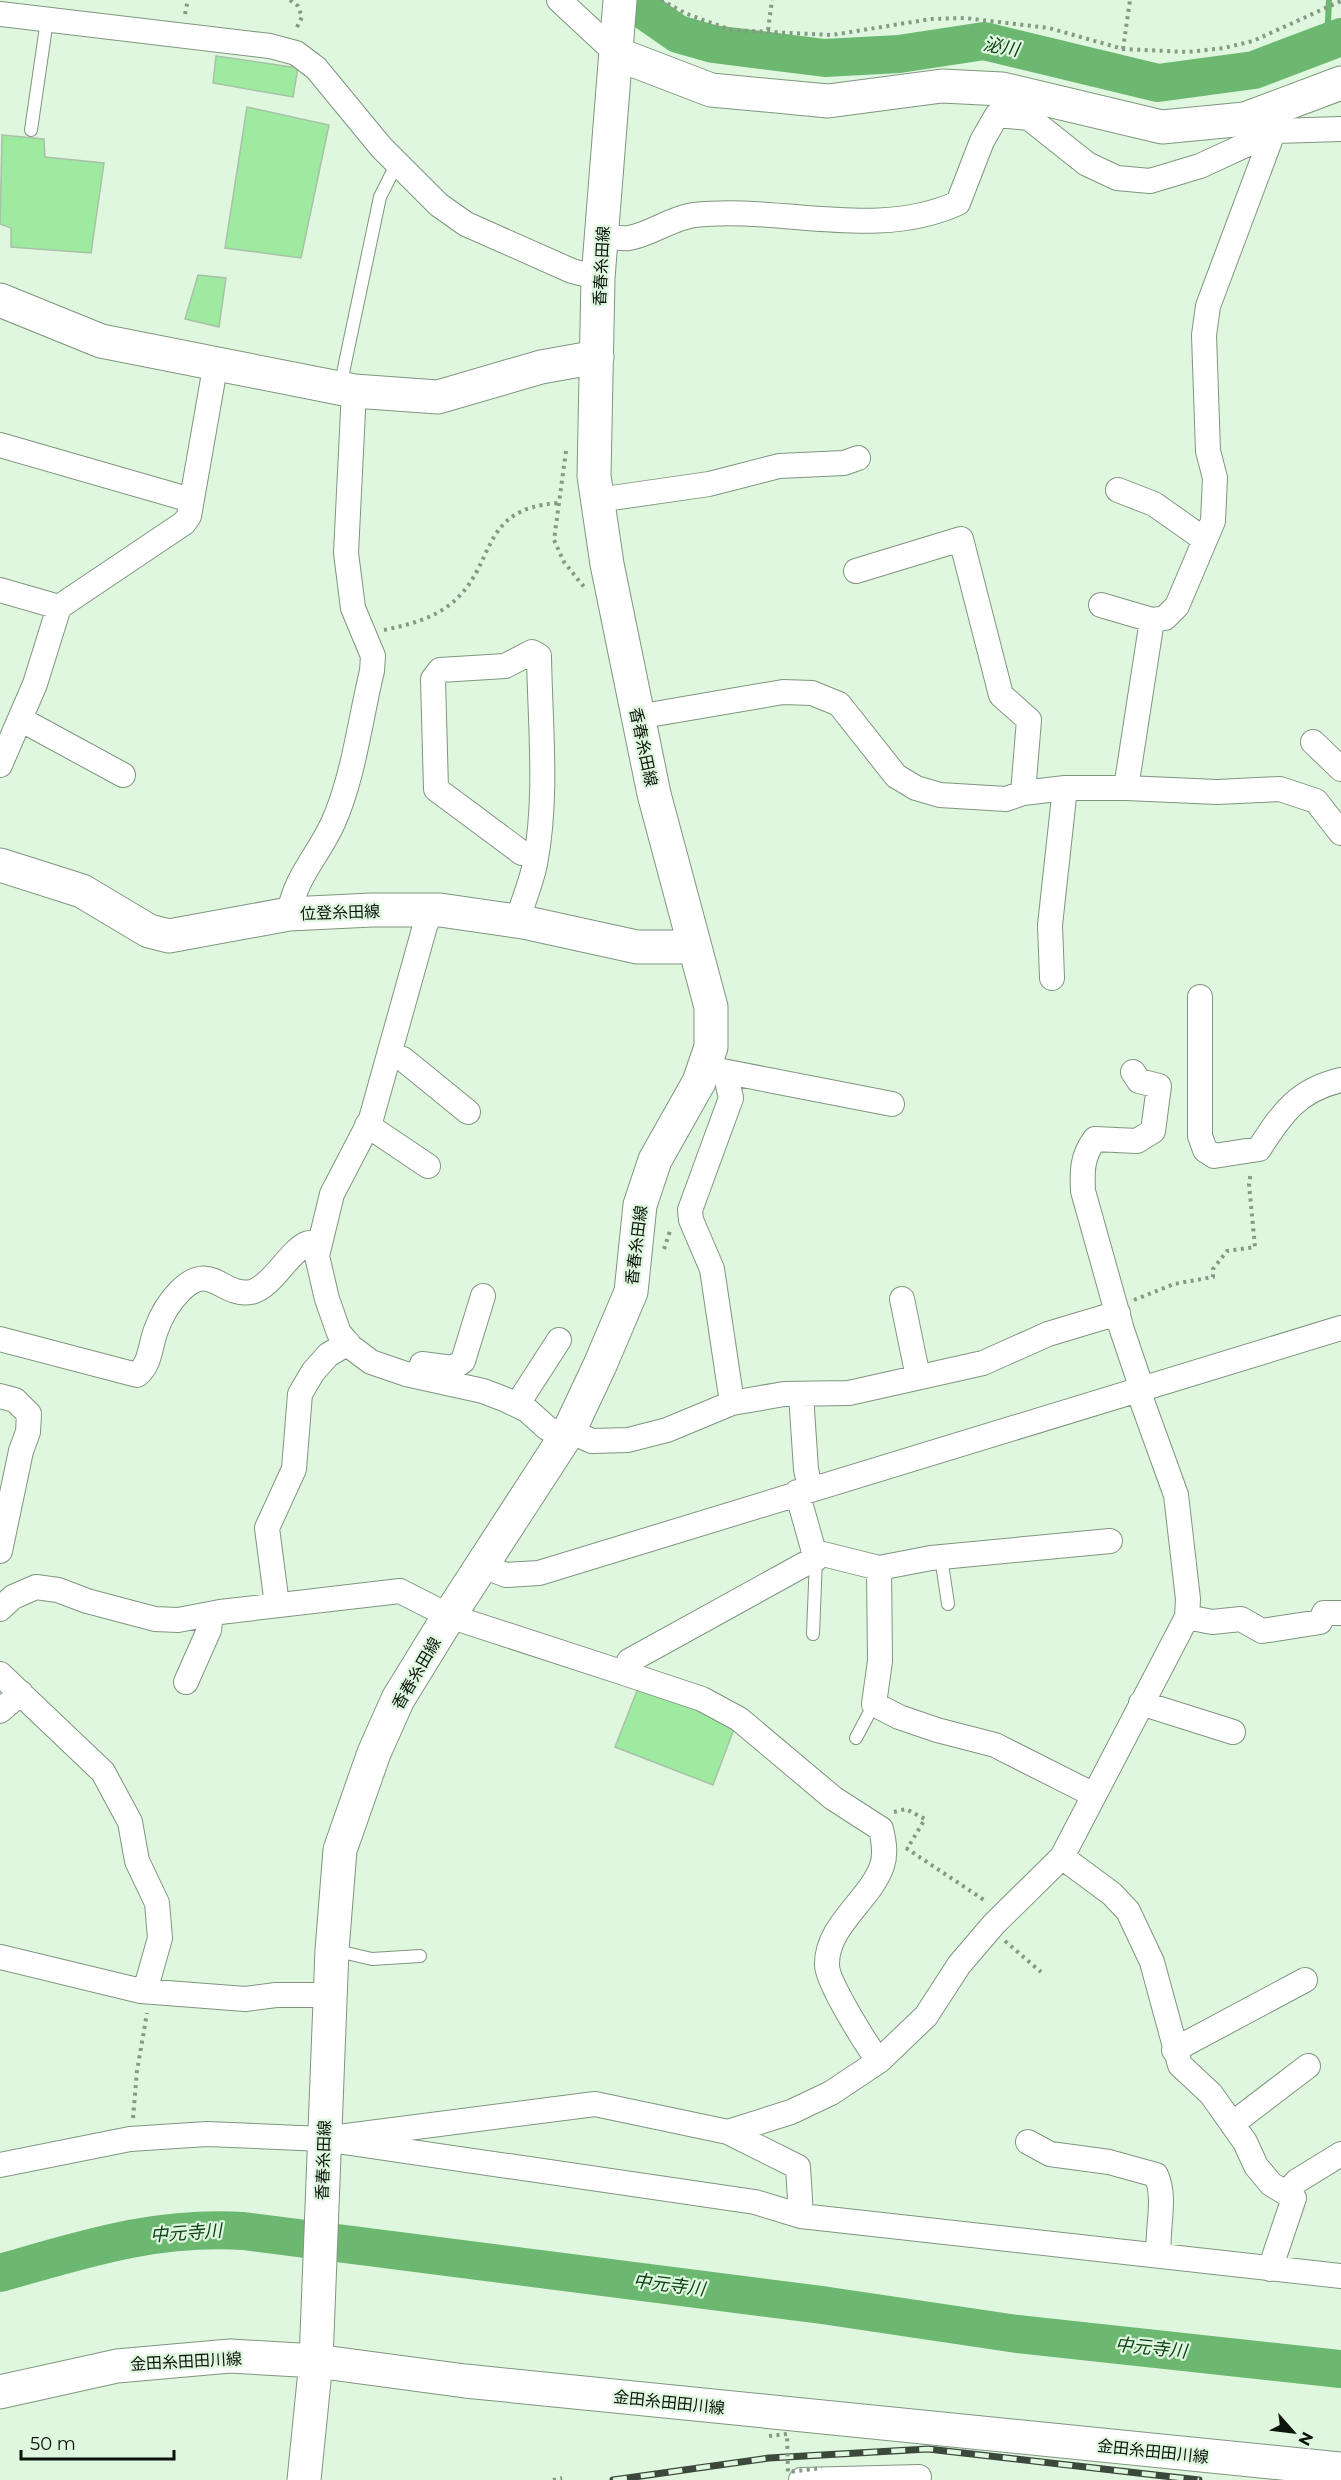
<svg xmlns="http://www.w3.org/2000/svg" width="1341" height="2480" font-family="Montserrat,'Noto Sans JP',sans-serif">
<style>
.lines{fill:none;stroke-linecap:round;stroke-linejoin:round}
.stream{stroke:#6cb871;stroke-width:6}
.river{stroke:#6cb871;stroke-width:38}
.building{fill:#9deaa0;stroke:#a9c0a9;stroke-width:1.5}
.lane-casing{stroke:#7f957f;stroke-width:14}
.street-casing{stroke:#7f957f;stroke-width:26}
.secondary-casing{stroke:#7f957f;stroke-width:35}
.path{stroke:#869886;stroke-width:4;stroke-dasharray:3 4.5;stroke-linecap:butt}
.lane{stroke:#fff;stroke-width:12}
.street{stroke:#fff;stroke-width:24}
.secondary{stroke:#fff;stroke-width:33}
.rail-casing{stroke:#3c483c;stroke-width:7}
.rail{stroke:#dff7df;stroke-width:4.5;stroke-dasharray:14;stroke-linecap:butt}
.path-bridge{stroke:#869886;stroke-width:4;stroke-dasharray:3 4.5;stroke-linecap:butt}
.labels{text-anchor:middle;stroke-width:4.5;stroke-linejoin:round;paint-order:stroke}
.street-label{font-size:16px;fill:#0c140c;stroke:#dff7df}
.water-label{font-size:18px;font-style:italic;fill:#094112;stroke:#dff7df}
</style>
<rect width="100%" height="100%" fill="#dff7df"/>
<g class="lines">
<path class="stream" d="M1327 42 1329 0"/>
<path class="river" d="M629 0 678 34 713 44 825 58 899 54 984 41 1158 83 1254 70 1341 37
M0 2273C85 2249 153 2226 243 2231L822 2305 1017 2334 1341 2369"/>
</g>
<path class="building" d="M216 56 298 68 293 97 213 83Z
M247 107 329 125 301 258 225 248Z
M2 135 44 139 45 157 104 163 91 253 11 247V228L0 224Z
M198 275 226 278 219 327 185 319Z
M640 1683 737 1721 713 1785 615 1747Z"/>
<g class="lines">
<g class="lane-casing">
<path id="lane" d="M31 130 47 20
M340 387 380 197 397 163
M941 1557 948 1604
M813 1634 816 1559
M856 1738 874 1704
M333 1950 372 1959 420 1956"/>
</g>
<g class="street-casing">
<path id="street" d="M559 0 617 54
M0 14 270 46 296 53 316 68 381 147 439 205 466 224 572 271 598 278
M602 236C610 236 621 239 629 238 652 234 671 218 694 215 780 205 875 241 958 203L982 141 997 115 1029 118 1087 164 1117 178 1150 181 1200 166 1276 131 1341 129
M0 445 191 500
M1118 490 1154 504 1205 540
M598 500 709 484 779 466 844 463 858 458
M856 571 961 539 1001 695 1029 720 1023 793
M0 590 59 607
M1101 605 1152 620
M637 717 783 692 812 693 839 704 896 776 916 788 940 795 1006 799 1023 793 1065 788H1126L1217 792 1280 789 1316 801 1341 833
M20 719 123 775
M1313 742 1341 769
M0 765 35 684 59 607 184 523 189 516 216 362
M1126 788 1152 620 1165 618 1177 606 1213 521 1215 478 1208 451 1204 335 1208 306 1277 122
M433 910 425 926 371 1119 332 1194 317 1256 327 1299 339 1333 351 1347 371 1362 406 1374 483 1391 504 1399 527 1410 547 1428 565 1437
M289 914C295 877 318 856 333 823 354 776 360 720 372 671L373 656 353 608 346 553 354 391
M517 921C523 902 531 883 535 864 548 796 540 724 539 656L532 652 505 666 440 670 433 679 436 789 522 853H536
M1052 978 1050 925 1065 788
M1200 997V1136L1205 1150 1214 1156 1259 1149C1282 1113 1298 1090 1341 1080
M389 1055 403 1059 468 1112
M712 1069 892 1104
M725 1072 731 1098 690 1210 691 1220 712 1269 732 1403
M1133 1072 1139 1081 1159 1086 1153 1131 1137 1141 1095 1139C1082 1156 1082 1171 1083 1191L1122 1330 1142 1389
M367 1125 428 1166
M902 1299 918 1377
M0 1339 137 1375C151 1364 150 1345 156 1330 161 1316 170 1301 180 1291 211 1260 221 1297 251 1292 271 1288 288 1253 306 1244 310 1242 316 1243 320 1242
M422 1364 453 1368 463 1361 483 1296
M801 1395 806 1469 810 1488
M0 1396 15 1400 29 1414 28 1432 21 1451 0 1551
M517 1405 559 1340
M569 1431 592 1441 628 1440 667 1430 732 1403 784 1394 849 1393 983 1363 1048 1334 1118 1313
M797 1492 816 1559
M483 1566 506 1575 539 1573 1341 1328
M879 1568 880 1661 874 1704 899 1717 937 1730 995 1745 1094 1795
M277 1605 267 1528 294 1469 300 1394 313 1372 328 1355 348 1343
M0 1609 13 1597 36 1587 58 1590 87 1601 155 1619 178 1620 220 1612 400 1591 449 1616 624 1673 629 1661 823 1554 879 1568 931 1558 1110 1541
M1187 1617 1212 1622 1241 1619 1262 1631 1320 1622 1324 1613H1341
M624 1673 702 1699 739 1719 833 1798 881 1829C884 1842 886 1854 882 1866 870 1900 826 1926 827 1965 827 1982 867 2046 879 2061
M0 1674 103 1772 130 1822 137 1861 157 1903 160 1938 145 1991
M186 1682 209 1630 211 1614
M1141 1703 1233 1732
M0 1711 21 1693
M1062 1857 1112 1894 1128 1911 1152 1962 1180 2065 1211 2094 1245 2142 1256 2166 1271 2184 1294 2198 1270 2269
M0 1957 141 1991 245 1999 276 1995H332
M1174 2050 1305 1980
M1232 2124 1308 2066
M728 2132 791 2112 831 2093 879 2061 926 2016 959 1965 994 1924 1062 1857 1187 1617 1188 1599 1176 1495 1138 1390
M323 2139 595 2104 728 2132 798 2167 801 2216 1341 2276
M1028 2142 1050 2154 1109 2162 1156 2175C1167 2199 1156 2229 1159 2256
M0 2165 130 2139 207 2134 323 2139 755 2202 801 2216
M1286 2193 1297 2181 1341 2154
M801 2480 919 2477 918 2480"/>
</g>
<g class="secondary-casing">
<path id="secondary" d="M617 54 711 90 828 101 942 86 1002 89 1162 127 1245 119 1341 83
M0 300 101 341 354 391 438 397 541 367 597 357
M0 865 82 891 149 931 169 936 289 914 372 910H440L523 922 637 947H693
M0 2392 117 2366 230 2356 316 2361 465 2381 1341 2469
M304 2480 316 2361 332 1950 340 1850 374 1753 398 1699 449 1616 569 1431 600 1365 631 1292 640 1205 655 1160 699 1082 711 1047V1007L654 794 607 564 594 476 598 278 620 0"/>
</g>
<path class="path" d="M290 0 298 6 302 17 295 31
M661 0 687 14 731 30 832 35 931 19 965 18 1049 28 1123 49 1188 52 1224 48 1253 41 1341 1
M185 14 188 0
M768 30 772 0
M1123 49 1130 0
M566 451 554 540 564 562 584 587
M384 630C407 625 429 620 448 606 499 568 475 508 559 503
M664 1249 671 1228
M1134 1300 1174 1284 1213 1277V1269L1227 1251 1255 1247 1249 1184 1251 1172
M894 1812 906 1809 925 1819 907 1849
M906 1848 987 1902
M1005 1941 1041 1972
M133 2118 137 2071 147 2013
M553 2480 562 2478"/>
<use href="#lane" class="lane"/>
<use href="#street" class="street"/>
<use href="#secondary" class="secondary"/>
<g class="rail-casing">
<path id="rail" d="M613 2480 769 2458 928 2449 1199 2480"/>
</g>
<use href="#rail" class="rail"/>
<path class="path-bridge" d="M769 2436 787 2434 788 2472 822 2468"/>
</g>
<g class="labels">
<g class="street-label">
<text transform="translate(601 266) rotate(-87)" y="6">香春糸田線</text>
<text transform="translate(644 747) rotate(78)" y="6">香春糸田線</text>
<text transform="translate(340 912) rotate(-2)" y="6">位登糸田線</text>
<text transform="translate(636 1245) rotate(-83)" y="6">香春糸田線</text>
<text transform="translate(416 1673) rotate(-60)" y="6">香春糸田線</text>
<text transform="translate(323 2160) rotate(-88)" y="6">香春糸田線</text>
<text transform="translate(186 2361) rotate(-3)" y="6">金田糸田田川線</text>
<text transform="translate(669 2402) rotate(6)" y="6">金田糸田田川線</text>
<text transform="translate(1153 2451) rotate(6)" y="6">金田糸田田川線</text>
</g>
<g class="water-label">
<text transform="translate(1001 47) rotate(10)" y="6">泌川</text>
<text transform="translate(186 2233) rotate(-4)" y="6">中元寺川</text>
<text transform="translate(669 2285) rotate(7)" y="6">中元寺川</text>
<text transform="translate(1151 2348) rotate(6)" y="6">中元寺川</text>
</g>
</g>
<g transform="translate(1293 2432) rotate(118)" stroke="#dff7df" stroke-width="4.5" paint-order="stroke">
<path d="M0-4.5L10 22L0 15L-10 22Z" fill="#0c140c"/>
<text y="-9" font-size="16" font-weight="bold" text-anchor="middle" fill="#0c140c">N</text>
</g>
<path d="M21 2450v9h153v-9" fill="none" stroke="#0c140c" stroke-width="3"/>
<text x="30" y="2450" font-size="18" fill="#0c140c" stroke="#dff7df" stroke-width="4.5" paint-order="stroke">50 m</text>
</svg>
